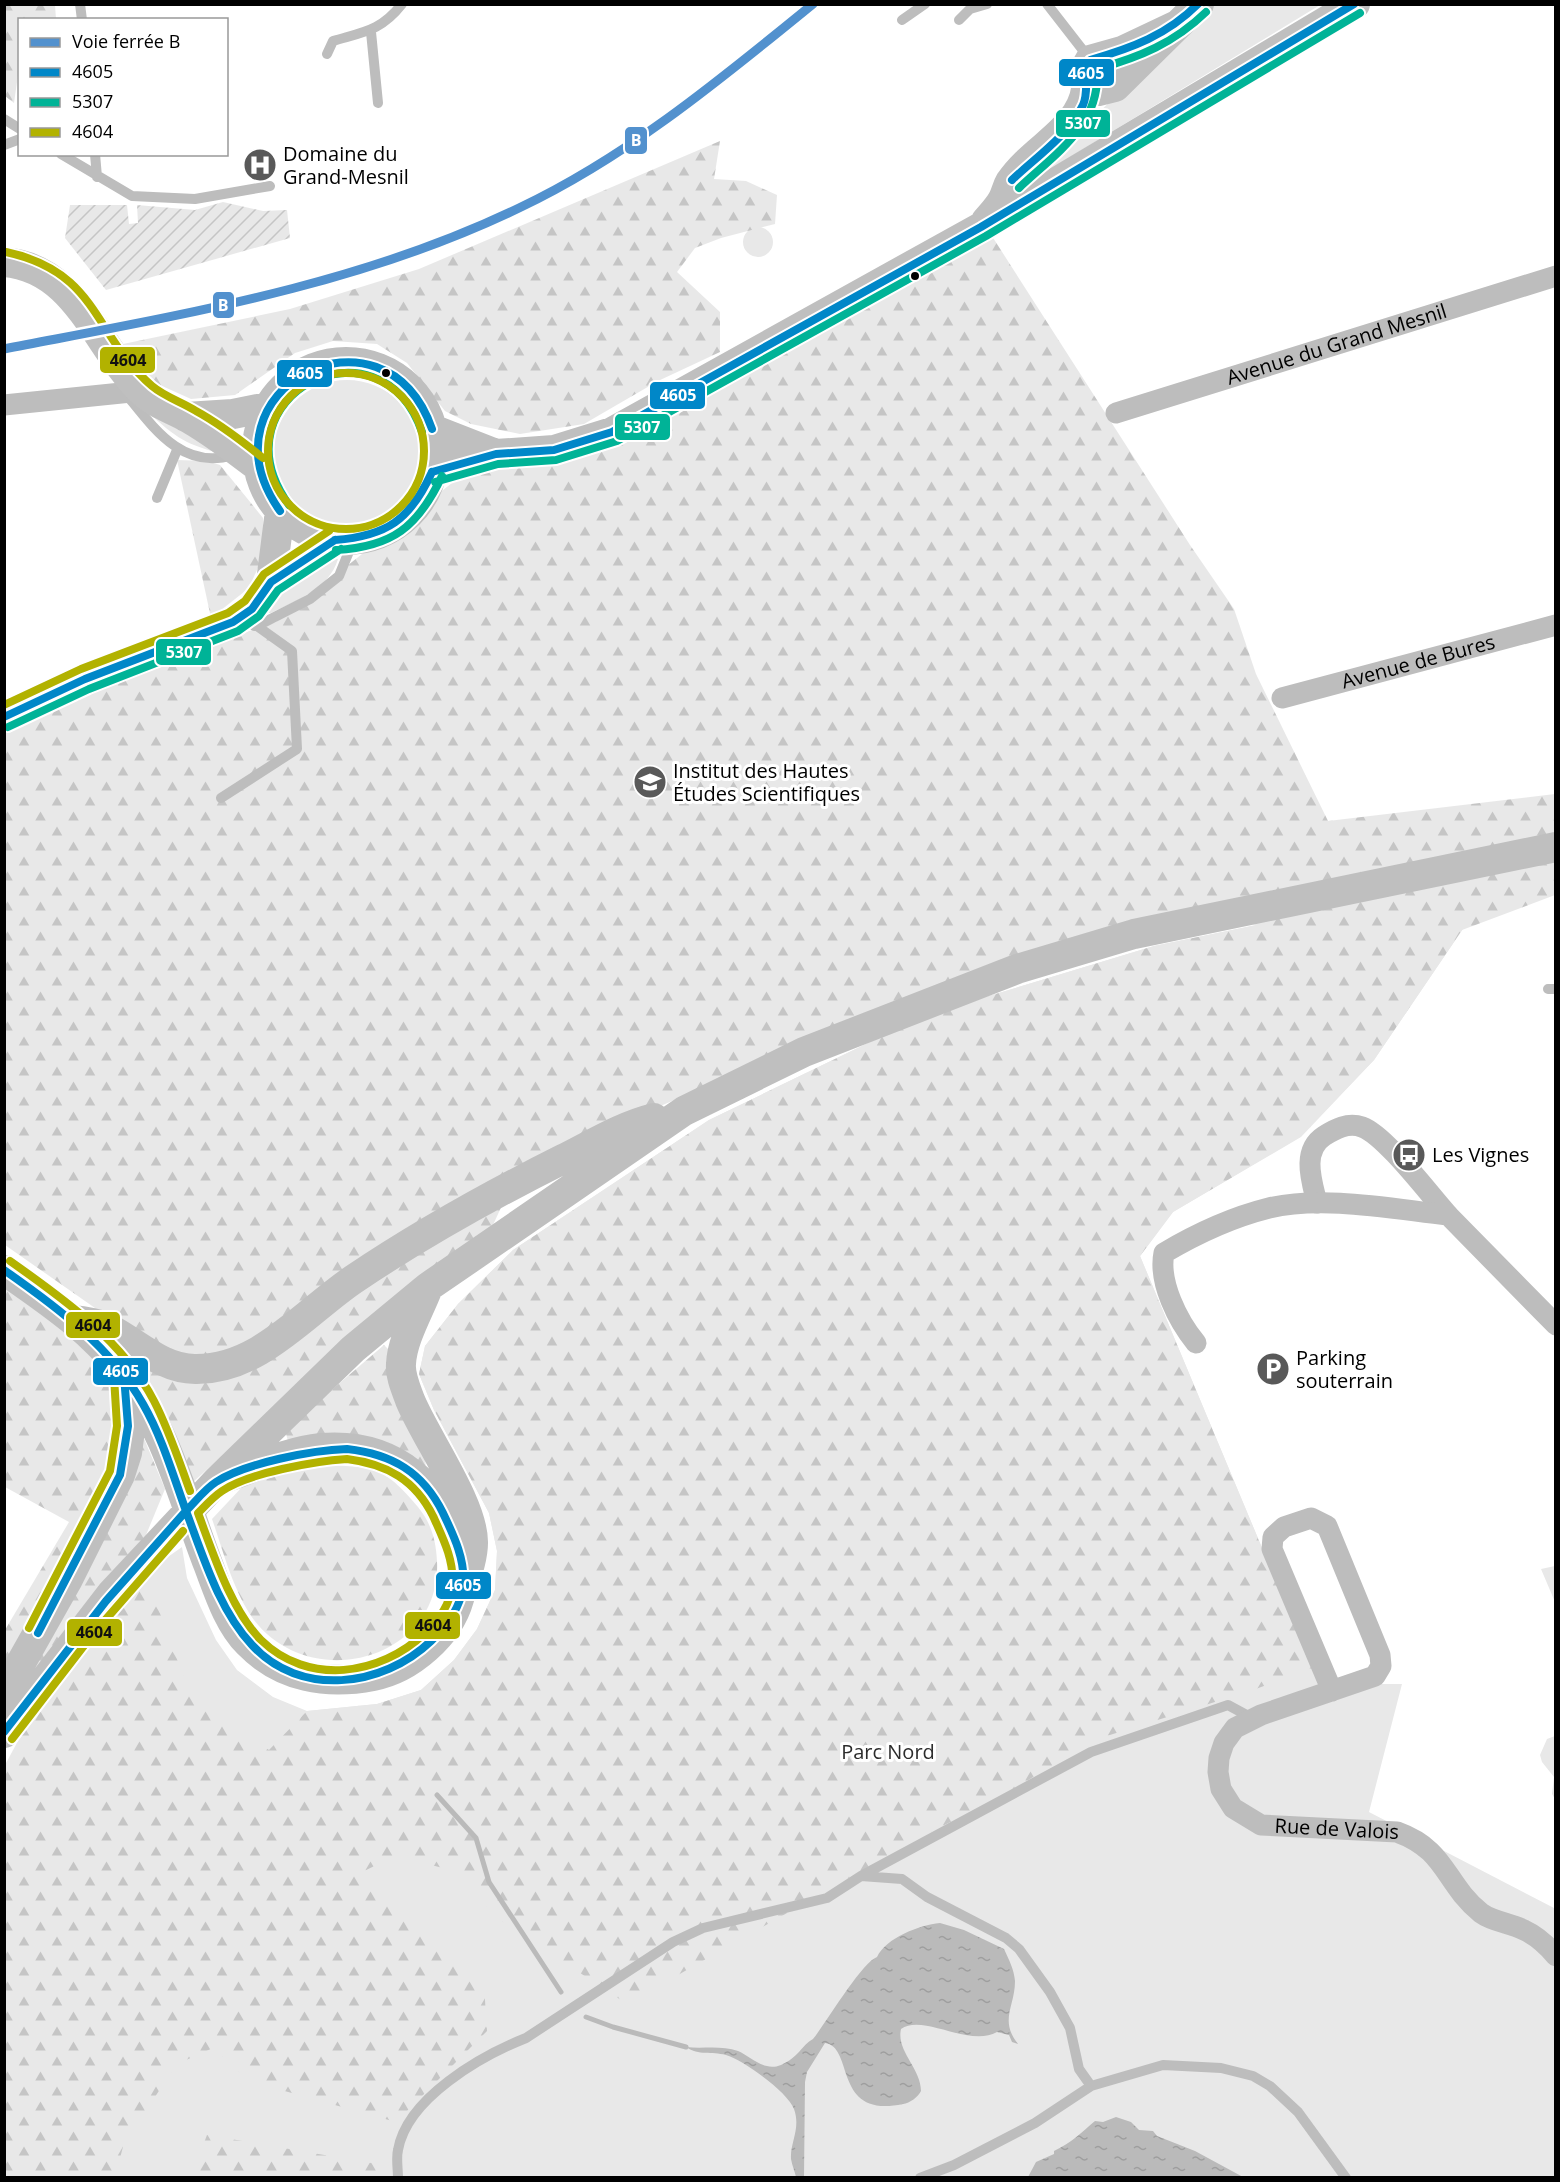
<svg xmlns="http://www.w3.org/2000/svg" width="1560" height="2182" font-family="'Open Sans',sans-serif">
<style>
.green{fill:#e8e8e8}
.forest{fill:url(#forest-firs)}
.garden{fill:url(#garden-furrows)}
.water{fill:url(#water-ripples)}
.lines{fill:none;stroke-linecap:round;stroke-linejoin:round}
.stream{stroke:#bababa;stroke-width:5}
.lane{stroke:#bdbdbd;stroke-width:10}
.street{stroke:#bdbdbd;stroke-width:21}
.secondary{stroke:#bfbfbf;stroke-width:30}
.bus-1-casing{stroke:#fff;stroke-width:12}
.bus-2-casing{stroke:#fff;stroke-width:12}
.bus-3-casing{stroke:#fff;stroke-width:12}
.bus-1{stroke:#0087c8;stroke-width:8}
.bus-2{stroke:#00b397;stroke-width:8}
.bus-3{stroke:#b2b200;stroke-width:8}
.rail-1-casing{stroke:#fff;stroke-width:14}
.rail-1{stroke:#5291ce;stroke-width:9}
.bus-dot{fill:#000;stroke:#fff;stroke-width:2}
.labels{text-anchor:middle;stroke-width:6;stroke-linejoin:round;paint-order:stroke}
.poi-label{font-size:20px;fill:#000;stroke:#fff;text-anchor:start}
.street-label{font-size:20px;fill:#000;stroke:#fff}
.park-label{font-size:20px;fill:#2c2c2c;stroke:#fff}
.line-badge{stroke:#fff;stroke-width:2}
.badge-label{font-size:16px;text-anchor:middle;font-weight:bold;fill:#fff}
.pale-badge-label{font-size:16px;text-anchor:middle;font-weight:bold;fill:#111}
</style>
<defs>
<pattern id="forest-firs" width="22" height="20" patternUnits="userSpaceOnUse" patternTransform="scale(1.5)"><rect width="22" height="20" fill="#e8e8e8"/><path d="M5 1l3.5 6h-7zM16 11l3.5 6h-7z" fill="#c5c5c5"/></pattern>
<pattern id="garden-furrows" width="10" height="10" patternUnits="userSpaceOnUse" patternTransform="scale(1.5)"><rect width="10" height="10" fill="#e8e8e8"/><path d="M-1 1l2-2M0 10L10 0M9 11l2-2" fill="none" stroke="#c5c5c5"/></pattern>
<pattern id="water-ripples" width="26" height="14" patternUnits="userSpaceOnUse" patternTransform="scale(1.5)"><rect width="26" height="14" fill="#bababa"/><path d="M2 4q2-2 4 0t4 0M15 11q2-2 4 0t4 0" fill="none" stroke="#9e9e9e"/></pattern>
</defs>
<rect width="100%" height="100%" fill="#fff"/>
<path class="green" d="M1212 5H1320L1019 188Z
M743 242a15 15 0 1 1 30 0a15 15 0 1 1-30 0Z
M273 454a74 74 0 1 1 148 0a74 74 0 1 1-148 0Z
M149 413 223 454C187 445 176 438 149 413Z
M330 557 338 559C329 589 297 600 271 613H266L286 581Z
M1499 876 1374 1060 1300 1137 1173 1212 1140 1256 1319 1684H1402L1369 1812 1554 1908 1555 2177 5 2178V1765L145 1573 182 1547 187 1578 216 1640 237 1670 273 1697 307 1711 377 1704 421 1690 454 1660 477 1629 495 1590 497 1551 489 1513 434 1410 419 1374 425 1346 458 1304 513 1250 709 1120 926 1015 1154 946Z
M1555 1566H1556L1555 1602 1541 1569Z
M1555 1736H1556L1555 1799 1552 1794 1554 1777 1542 1762 1540 1755 1547 1739Z"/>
<path class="forest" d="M4 5H55L56 19 20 20 19 68 14 103 5 96Z
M720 141 714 179 746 181 777 195 775 224 721 238 695 248 677 272 720 312V352L658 381 584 424 520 434 471 424 445 411 407 363 377 344 333 341 295 353 235 395 191 399 151 381 123 344 290 309 419 269Z
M988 230 1190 545 1234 609 1256 674 1328 821 1555 794V895L1462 930 1374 1060 1301 1137 1173 1212 1140 1256 1312 1668 1253 1690 1094 1740 1007 1793 919 1838 627 2004 500 1920 451 1870 395 1856 362 1872 484 1985 487 2031 396 2122 249 2081 213 2048 177 2064 124 2143 115 2177H5V1765L33 1713 145 1573 185 1680 222 1719 269 1750 307 1711 377 1704 421 1690 454 1660 477 1629 495 1590 497 1551 489 1513 434 1410 419 1374 425 1346 458 1304 513 1250 709 1120 926 1015 1154 946 1256 925 1192 910 803 1045 520 1166 493 1225 360 1332 192 1483 95 1308 5 1245V727L93 683 276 622 457 479 710 395Z
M177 460 207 461 220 465 263 518 264 543 260 563 249 588 211 618Z
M5 1288 111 1359 165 1489 146 1535 5 1709V1630L69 1522 5 1487Z
M384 1345 392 1353 425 1456 426 1469 289 1445 285 1430Z
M319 1464C336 1466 356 1465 373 1470 391 1475 406 1493 418 1507 431 1523 436 1540 437 1561 442 1659 312 1695 254 1620 233 1591 224 1553 212 1519L244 1485Z
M207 2135 377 2164 380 2177H191Z"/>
<path class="garden" d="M223 202 263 211 287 210 290 238 106 290 65 238 70 205H127L129 224 138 223 137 205 195 210Z"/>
<path class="water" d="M940 1923 964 1930 1004 1949C1009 1960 1014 1969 1015 1981 1015 2007 999 2020 1018 2044L1012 2042 1009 2035 997 2032C969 2048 923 2013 901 2029 896 2051 921 2068 921 2091 918 2097 910 2103 903 2104 832 2119 855 2047 825 2043L807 2072 805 2082 804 2177H796C795 2172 792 2165 791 2159 790 2142 801 2129 794 2109 788 2092 743 2060 726 2055 711 2051 699 2056 686 2047 703 2049 722 2045 738 2051 752 2057 764 2072 781 2065 798 2058 802 2045 813 2039 826 2023 862 1962 877 1957 886 1938 919 1925 940 1923Z
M1116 2117 1131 2122 1139 2130 1153 2131 1157 2136 1195 2151 1243 2177H1028L1036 2162 1054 2154V2151C1071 2143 1082 2132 1095 2121L1103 2122Z"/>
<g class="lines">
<path class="stream" d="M437 1795 476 1838 489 1882 561 1992
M586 2017 613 2027 686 2047"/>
<path class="lane" d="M80 4 82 20
M1047 4 1089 58
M902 20 925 4
M959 20 970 9 987 4
M371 32 378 103
M327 54 333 41C363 32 381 31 402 4
M4 119 20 129
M4 145 20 139
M61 154 132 196 195 199 270 186
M95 154 97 177
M126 394C153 427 182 471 233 455
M157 498 177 450
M254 626H257L310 599 339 576 354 539
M221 798 297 749 292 651 257 626
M1548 989H1556
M861 1876 902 1879 927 1897 1006 1938 1019 1949 1050 1992 1070 2028 1079 2069 1091 2086
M398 2178C398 2169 396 2158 398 2150 407 2098 481 2056 526 2038L673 1942 703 1928 827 1898 861 1876 1091 1752 1228 1705 1252 1718
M920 2178 954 2165 1035 2123 1091 2086 1163 2065 1221 2068 1253 2076 1270 2086 1298 2112 1346 2178"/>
<g class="street">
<path d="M4 405 141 391"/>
<path id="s1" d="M1116 413 1556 276"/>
<path id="s2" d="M1282 698 1556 625"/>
<path d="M1317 1203C1312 1182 1301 1151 1324 1136 1335 1129 1348 1122 1362 1127 1385 1135 1429 1194 1448 1215"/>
<path d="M1196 1343C1178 1321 1158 1282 1164 1253 1196 1234 1233 1217 1269 1208 1323 1195 1393 1209 1448 1215L1556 1325"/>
<path id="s3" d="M1332 1691 1272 1549 1273 1537 1284 1527 1311 1518 1327 1526 1380 1655 1381 1666 1375 1676 1261 1715 1235 1728 1224 1743 1219 1758 1218 1772 1221 1789 1233 1808 1261 1825 1397 1832C1447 1850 1444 1883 1481 1913 1493 1922 1511 1923 1524 1930 1537 1936 1546 1944 1556 1956"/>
</g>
<path class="secondary" d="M1088 82 1099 91 1115 87 1199 4
M986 221C992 214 999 207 1003 199 1006 193 1007 187 1010 182 1038 141 1095 126 1086 67L1090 60 1122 51 1177 25
M4 262C78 268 96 348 143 392 157 405 173 409 190 419 214 433 235 449 257 466
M257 451a89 89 0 1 1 178 0a89 89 0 1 1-178 0Z
M186 417 233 414 268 407
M432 429 496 454
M432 472 496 454 554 450 612 432 981 227 1355 4
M271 582 280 511
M4 717 85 679 233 622 252 609 271 582 335 540
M4 1270C47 1300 92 1330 123 1372 165 1427 184 1501 208 1564 218 1590 228 1623 248 1643 282 1678 327 1685 373 1676 410 1669 449 1635 459 1599 464 1582 473 1560 473 1543 474 1505 425 1437 410 1400 406 1389 400 1376 401 1364 402 1340 418 1313 427 1290
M75 1320C86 1322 100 1323 110 1329 137 1343 162 1369 195 1369 259 1370 305 1312 354 1279 421 1234 491 1195 563 1159 593 1144 622 1126 654 1118
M225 1478C256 1467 289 1451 321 1448 394 1442 444 1486 459 1555
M4 1693 67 1581 120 1475 127 1453 131 1422 125 1384
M4 1733 112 1593 217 1481 353 1349 428 1287 684 1111 804 1052 1017 969 1134 934 1556 847"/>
<g class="bus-1-casing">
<path id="bus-1" d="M1012 180C1035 158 1069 135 1083 105 1090 90 1082 73 1090 60 1132 48 1167 35 1198 4
M432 472 496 454 554 450 612 432 981 227 1354 4
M280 511C194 389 384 292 432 429
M335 540C387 536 410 520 432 472
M4 717 85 679 233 622 252 609 271 582 335 540
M4 1270C57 1307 111 1347 143 1404 162 1437 173 1475 186 1511
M347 1449C392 1454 423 1472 443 1513 454 1536 466 1561 463 1587 460 1608 446 1627 431 1641 383 1687 300 1698 252 1645 219 1610 203 1556 186 1511 196 1501 205 1489 216 1482 245 1463 313 1450 347 1449Z
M38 1633 120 1475 128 1426 124 1376
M4 1732 106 1601 186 1511"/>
</g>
<g class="bus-2-casing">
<path id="bus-2" d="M1019 188C1056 153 1101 125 1097 69 1140 57 1174 43 1206 12
M435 482 498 464 556 460 617 441 986 236 1360 13
M289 505C211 396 380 311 422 432
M336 550C392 547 418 527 442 476
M8 727 89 689 238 631 259 616 278 590 341 549"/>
</g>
<g class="bus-3-casing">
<path id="bus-3" d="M6 252C99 272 93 335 152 386 165 397 182 402 196 411 220 424 242 441 263 458
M268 451a78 78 0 1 1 156 0a78 78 0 1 1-156 0Z
M4 705 81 669 228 613 245 601 264 574 329 531
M10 1261C64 1299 123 1341 154 1401 169 1430 179 1461 190 1491
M347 1459C387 1464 415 1480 433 1516 443 1538 455 1562 452 1586 450 1604 438 1621 425 1633 380 1676 308 1686 261 1640 231 1610 213 1553 198 1513 206 1505 213 1497 222 1491 248 1473 315 1461 347 1459Z
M29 1628 110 1471 117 1426 114 1377
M12 1739 93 1634 183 1531"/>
</g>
<use href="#bus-1" class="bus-1"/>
<use href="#bus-2" class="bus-2"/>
<use href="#bus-3" class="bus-3"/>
<g class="rail-1-casing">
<path id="rail-1" d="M4 349C179 315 358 286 519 208 627 157 721 79 813 4"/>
</g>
<use href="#rail-1" class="rail-1"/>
</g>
<defs>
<g id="hospital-disc" transform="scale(1.725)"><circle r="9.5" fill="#595959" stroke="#fff"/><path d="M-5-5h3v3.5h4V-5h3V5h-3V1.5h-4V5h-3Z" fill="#fff"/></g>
<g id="university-disc" transform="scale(1.725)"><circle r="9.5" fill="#595959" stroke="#fff"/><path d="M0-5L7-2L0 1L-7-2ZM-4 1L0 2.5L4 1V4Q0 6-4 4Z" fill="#fff"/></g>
<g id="bus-disc" transform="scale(1.725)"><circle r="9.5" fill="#595959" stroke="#fff"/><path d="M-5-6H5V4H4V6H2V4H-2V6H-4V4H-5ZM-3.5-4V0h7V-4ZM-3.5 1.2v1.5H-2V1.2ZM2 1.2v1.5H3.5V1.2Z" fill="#fff"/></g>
<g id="parking-disc" transform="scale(1.725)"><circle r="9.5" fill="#595959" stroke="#fff"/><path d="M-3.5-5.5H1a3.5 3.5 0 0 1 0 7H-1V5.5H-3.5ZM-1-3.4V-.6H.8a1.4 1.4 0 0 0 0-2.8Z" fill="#fff"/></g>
</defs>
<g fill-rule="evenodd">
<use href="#hospital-disc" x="260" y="165"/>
<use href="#university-disc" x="650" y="782"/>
<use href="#bus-disc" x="1409" y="1155"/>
<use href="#parking-disc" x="1273" y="1369"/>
</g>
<g class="bus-dot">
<circle cx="915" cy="276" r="5"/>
<circle cx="386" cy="373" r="5"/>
</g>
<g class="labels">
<g class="poi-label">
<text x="283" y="161">Domaine du<tspan x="283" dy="23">Grand-Mesnil</tspan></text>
<text x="673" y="778">Institut des Hautes<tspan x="673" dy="23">Études Scientifiques</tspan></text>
<text x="1432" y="1162">Les Vignes</text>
<text x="1296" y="1365">Parking<tspan x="1296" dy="23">souterrain</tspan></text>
</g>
<g class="street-label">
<text dy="7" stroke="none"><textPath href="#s1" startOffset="231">Avenue du Grand Mesnil</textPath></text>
<text dy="7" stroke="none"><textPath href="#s2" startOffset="141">Avenue de Bures</textPath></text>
<text dy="7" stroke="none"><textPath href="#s3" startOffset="736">Rue de Valois</textPath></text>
</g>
<g class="park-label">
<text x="888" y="1759">Parc Nord</text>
</g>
</g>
<g class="line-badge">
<rect x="1058" y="58" width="57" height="29" rx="6" fill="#0087c8"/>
<rect x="1055" y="109" width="56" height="29" rx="6" fill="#00b397"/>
<rect x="624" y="126" width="24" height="29" rx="6" fill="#5291ce"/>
<rect x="212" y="291" width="23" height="28" rx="6" fill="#5291ce"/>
<rect x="99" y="346" width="57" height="28" rx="6" fill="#b2b200"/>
<rect x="276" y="359" width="57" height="29" rx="6" fill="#0087c8"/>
<rect x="649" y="381" width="57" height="29" rx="6" fill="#0087c8"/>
<rect x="614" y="413" width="57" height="28" rx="6" fill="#00b397"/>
<rect x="155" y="638" width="57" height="28" rx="6" fill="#00b397"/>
<rect x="65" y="1311" width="56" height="28" rx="6" fill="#b2b200"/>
<rect x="92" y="1357" width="57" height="29" rx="6" fill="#0087c8"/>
<rect x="435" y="1571" width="57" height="29" rx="6" fill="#0087c8"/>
<rect x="404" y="1611" width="57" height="29" rx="6" fill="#b2b200"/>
<rect x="66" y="1618" width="57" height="29" rx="6" fill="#b2b200"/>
</g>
<g class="badge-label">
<text x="1086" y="79">4605</text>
<text x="1083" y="129">5307</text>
<text x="636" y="146">B</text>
<text x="223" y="311">B</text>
<text x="305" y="379">4605</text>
<text x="678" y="401">4605</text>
<text x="642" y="433">5307</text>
<text x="184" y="658">5307</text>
<text x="121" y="1377">4605</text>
<text x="463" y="1591">4605</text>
</g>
<g class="pale-badge-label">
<text x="128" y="366">4604</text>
<text x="93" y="1331">4604</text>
<text x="433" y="1631">4604</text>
<text x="94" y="1638">4604</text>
</g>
<rect width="1560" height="2182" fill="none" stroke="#000000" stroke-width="12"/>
<rect x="18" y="18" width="210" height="138" fill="#ffffff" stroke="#999999" stroke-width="1.5"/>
<rect x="30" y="38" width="30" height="9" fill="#5291ce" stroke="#999999" stroke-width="1.5"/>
<text x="72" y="48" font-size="18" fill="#000000">Voie ferrée B</text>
<rect x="30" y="68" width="30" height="9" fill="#0087c8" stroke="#999999" stroke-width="1.5"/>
<text x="72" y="78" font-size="18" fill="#000000">4605</text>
<rect x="30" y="98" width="30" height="9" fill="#00b397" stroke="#999999" stroke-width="1.5"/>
<text x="72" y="108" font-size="18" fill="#000000">5307</text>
<rect x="30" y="128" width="30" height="9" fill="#b2b200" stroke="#999999" stroke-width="1.5"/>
<text x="72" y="138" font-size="18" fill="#000000">4604</text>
</svg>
